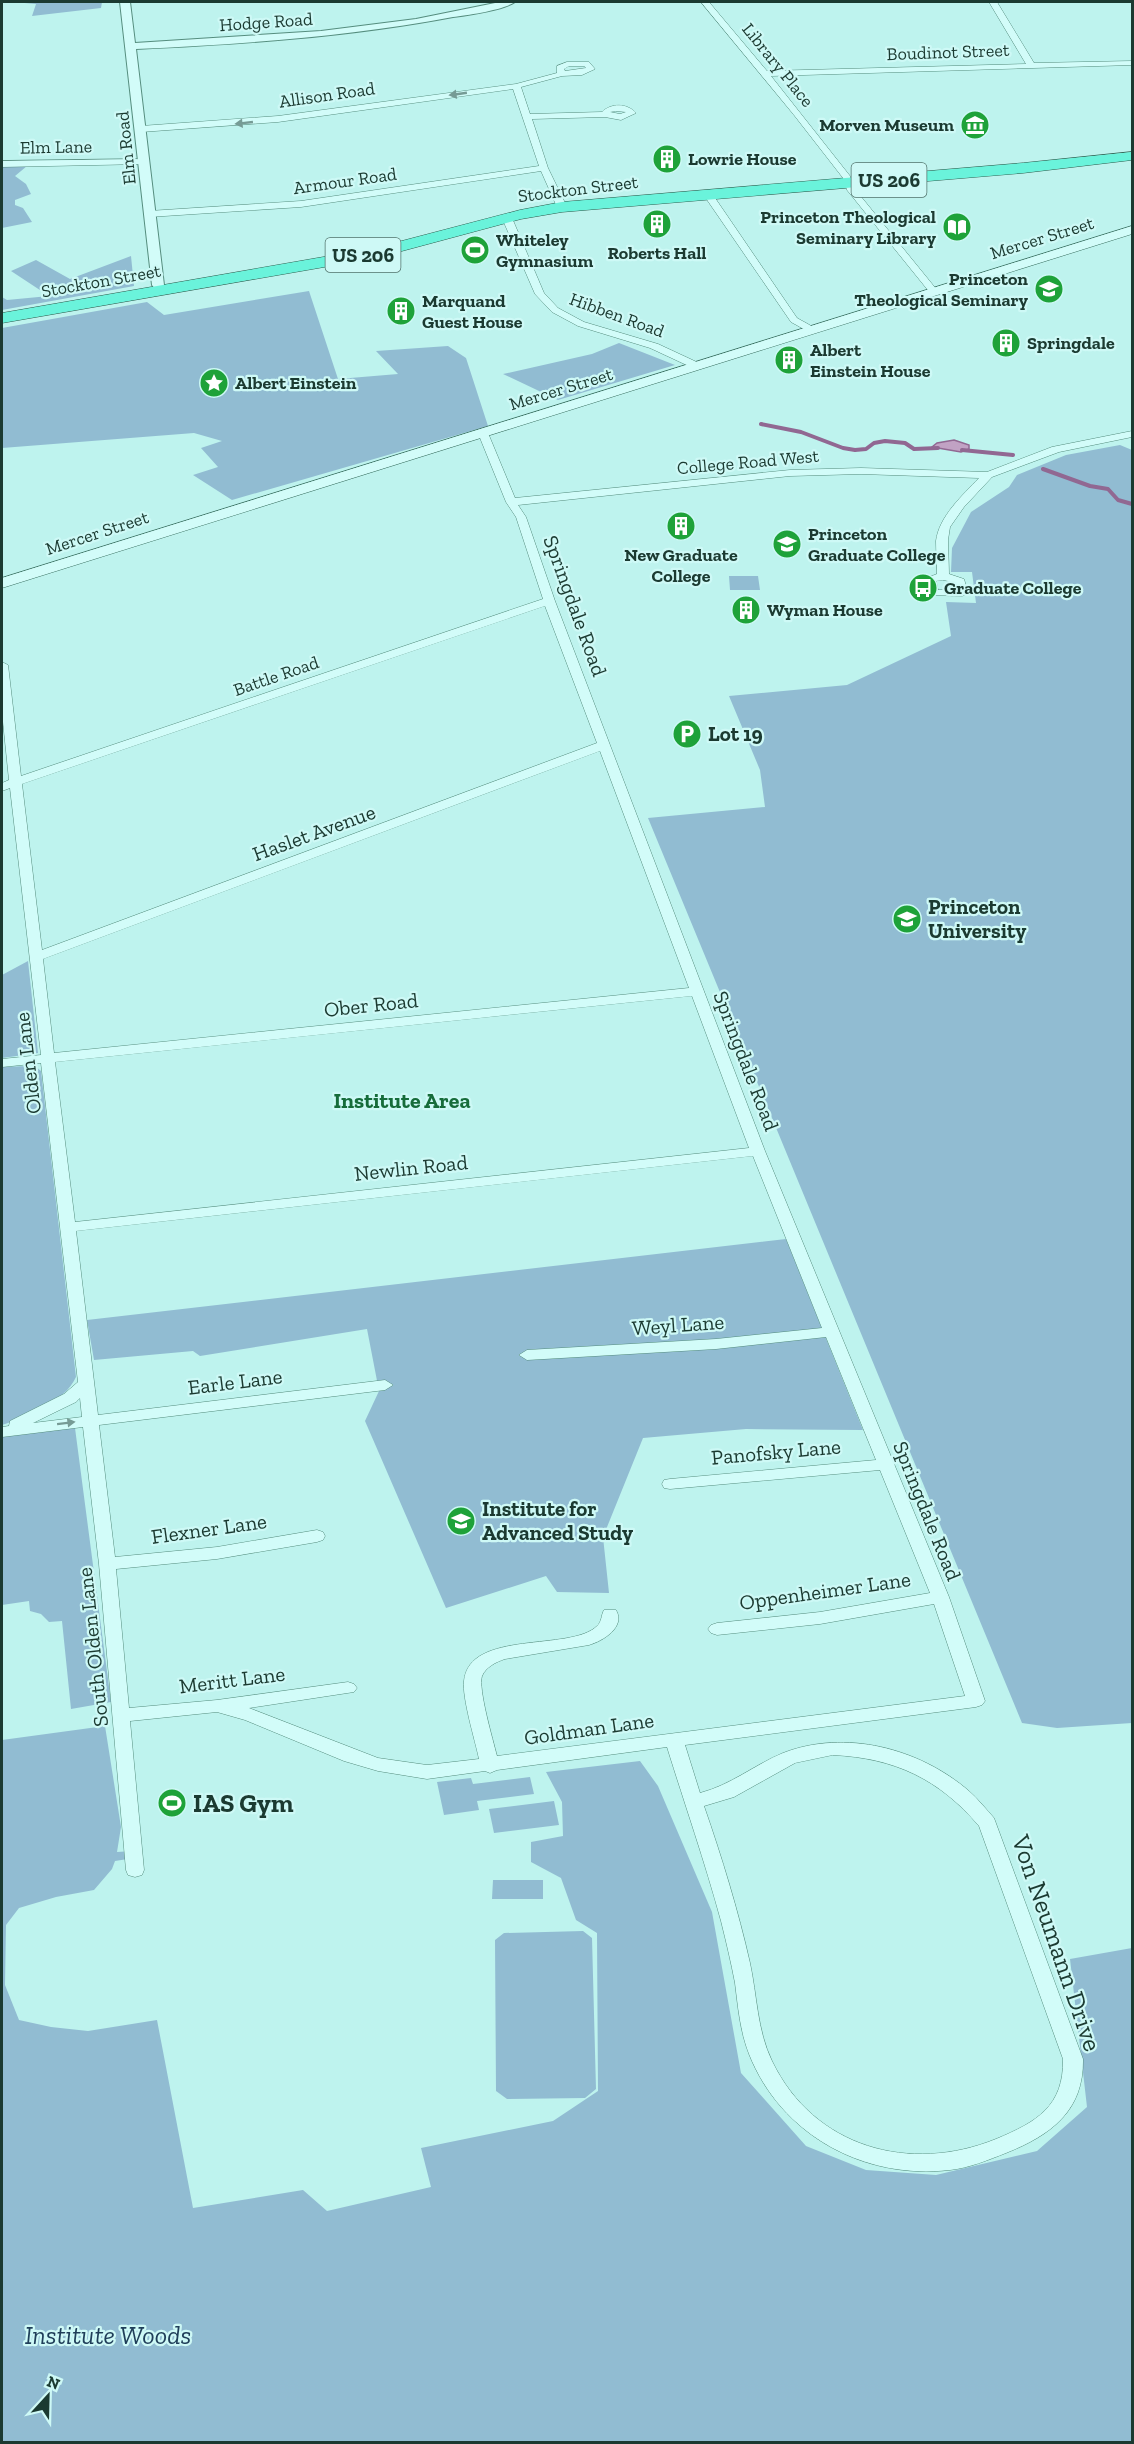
<svg xmlns="http://www.w3.org/2000/svg" width="1134" height="2444" font-family="'Zilla Slab',serif">
<style>
.green{fill:#91bcd2}
.water{fill:#c1a2c4;stroke:#916892;stroke-width:1.5}
.lines{fill:none;stroke-linecap:round;stroke-linejoin:round}
.stream{stroke:#916892;stroke-width:4}
.minor-casing{stroke:#558d7e;stroke-width:1}
.tertiary-casing{stroke:#558d7e;stroke-width:2}
.secondary-casing{stroke:#386e5f;stroke-width:1}
.trunk-casing{stroke:#2a5a4a;stroke-width:1}
.minor{fill:#d2fcf9;fill-rule:evenodd}
.tertiary{fill:#d2fcf9;fill-rule:evenodd}
.secondary{fill:#d2fcf9;fill-rule:evenodd}
.trunk{fill:#6af3db;fill-rule:evenodd}
.oneway{fill:#769b95}
.labels{text-anchor:middle;stroke-width:4.5;stroke-linejoin:round;paint-order:stroke}
.far-street-label{font-size:18px;fill:#1b3a31;stroke:#cef9f6}
.far-poi-label{font-size:18px;font-weight:bold;fill:#1b3a31;stroke:#cef9f6;text-anchor:start}
.shield{fill:#cef9f6;stroke:#51736c;stroke-width:1.5}
.shield-label{font-size:20px;font-weight:bold;fill:#1b3a31}
.street-label{font-size:21px;fill:#1b3a31;stroke:#cef9f6}
.poi-label{font-size:21px;font-weight:bold;fill:#1b3a31;stroke:#cef9f6;text-anchor:start}
.neighbourhood-label{font-size:22px;font-weight:bold;fill:#166c3a;stroke:#cef9f6}
.near-poi-label{font-size:26px;font-weight:bold;fill:#1b3a31;stroke:#cef9f6;text-anchor:start}
.near-street-label{font-size:26px;fill:#1b3a31;stroke:#cef9f6}
.near-park-label{font-size:26px;font-style:italic;fill:#1f3e59;stroke:#cef9f6}
</style>
<rect width="100%" height="100%" fill="#bef3ee"/>
<path class="green" d="M13 2H102L101 8 32 16 36 4Z
M2 166H27L15 176 26 184 31 194 15 200V205L23 208 32 222 2 228Z
M131 256 134 286 2 310V297L7 300 49 296 11 271 36 260 70 279Z
M309 291 338 379 398 374 376 351 448 346 466 358 488 426 232 500 193 475 218 467 201 448 222 441 194 433 2 448V328L147 302 164 315Z
M619 343 675 365 558 400 503 374 592 354Z
M1120 445 1132 450V1723L1057 1728 1022 1723 648 818 765 807 760 770 729 696 847 685 951 636 946 602 976 603 972 572H951L952 548 971 512 1009 487 1017 475 1066 455Z
M729 576H758L760 590H730Z
M28 961 38 1053 2 1058V975Z
M28 1066 36 1067 41 1071 76 1377C64 1403 26 1417 2 1425V1067Z
M786 1239 863 1430 746 1429 643 1438 603 1537 609 1593 557 1592 546 1576 446 1608 365 1421 379 1391 367 1329 200 1356 193 1351 94 1360 87 1320Z
M75 1428 111 1702 71 1709 62 1621 49 1622 41 1614 30 1611 29 1601 2 1605V1437Z
M105 1726 121 1827 117 1852 133 1851 134 1858 115 1861 112 1869 94 1890 56 1897 19 1908 6 1925 5 1985 19 2020 51 2027 88 2031 157 2020 193 2208 303 2190 327 2211 431 2187 421 2148 553 2121 598 2091 597 1933 576 1920 561 1878 531 1862V1842L563 1836 562 1802 546 1772 640 1761 658 1786 712 1912 741 2073 806 2146 866 2170 936 2175 1037 2151 1087 2107 1070 1959 1132 1948V2442H2V1740Z
M530 1777 534 1794 477 1801 479 1810 444 1815 437 1782 471 1778 473 1784Z
M554 1801 559 1825 494 1833 489 1809Z
M493 1880H543V1899H492Z
M583 1931 592 1938 596 2089 585 2098 507 2099 496 2091 495 1940 504 1933Z"/>
<path class="water" d="M954 440 969 445V449L961 452 932 447 937 443Z"/>
<g class="lines">
<path class="stream" d="M761 424 801 432 843 448 855 450 866 449 874 443 885 441 905 443 914 449 938 448
M962 450 1013 455
M1043 469 1090 486 1108 489 1118 500 1132 504"/>
<g class="minor-casing">
<path id="minor" d="M701 2H709L767 71 1026 64 989 2H997L1034 63 1132 61V65L771 76 850 176 854 188 937 290 939 292 934 295 931 294 847 190 843 178 794 115Z
M567 62H589L595 69 582 75 562 76 521 87 530 114 602 112C611 103 627 103 636 113L621 120 605 117 532 119 548 168 567 207 565 209 557 207 541 171 301 207 149 217 144 214 149 211 301 201 539 166 513 89 278 122 141 132 137 129 141 126 278 116 516 84 557 73V66ZM569 66H584L586 68 565 71 564 69ZM616 111 626 112 620 114 610 112Z
M147 159 148 161 144 164 2 167V161Z
M705 192H711L797 318 815 328V332H809L791 322 703 194Z
M504 216 512 218 544 293 558 308 584 322 658 344 701 364V368H693L650 348 578 326 552 312 535 294 502 218Z
M483 430 488 433 515 498 790 470 861 468 987 472 1052 447 1132 431V437L1059 452 992 477 964 507 950 527 948 540 949 574 964 579 968 593 962 596 929 595 924 579 937 574C937 563 936 552 936 541 939 516 963 495 979 478L861 474 790 476 518 505 526 517 555 601 765 1151 949 1597 985 1701 982 1705 976 1707 685 1745 700 1793C731 1785 754 1765 783 1753 845 1729 919 1748 969 1791 978 1799 986 1809 994 1818L1083 2059C1084 2111 1051 2135 1006 2153 988 2160 969 2168 950 2170 864 2180 781 2135 749 2054 740 2031 738 2007 735 1983 731 1962 726 1941 721 1921 705 1862 685 1805 667 1747L497 1770 490 1773 485 1771 427 1779 378 1771 344 1761 245 1720 217 1712 130 1721 144 1870 142 1875 135 1877 128 1875 126 1870 99 1564 83 1427 2 1437V1427L9 1426 10 1421 64 1394 78 1382 41 1063 2 1067V1059L41 1055 10 788 2 791V783L9 780 2 712V662L8 665 21 776 543 599 516 517 506 502 478 433ZM943 580 953 582 955 590H938L936 581ZM545 606 597 743 42 950 22 784ZM600 751 689 988 54 1053 43 959ZM692 996 749 1148 75 1222 55 1062ZM753 1156 822 1328 716 1339 527 1350 519 1355 527 1360 716 1349 826 1337 876 1460 670 1479 664 1480 662 1484 664 1488 670 1489 880 1470 930 1593 820 1612 717 1623 711 1625 708 1629 711 1633 717 1635 820 1624 934 1604 965 1696 497 1756C493 1740 478 1689 482 1676 486 1667 496 1662 505 1659L589 1645C603 1641 626 1627 616 1610H604C601 1615 602 1622 597 1626 571 1652 469 1629 464 1681 462 1698 475 1740 479 1759L427 1765 378 1758 249 1708 354 1692 357 1688 354 1684 348 1682 217 1700 129 1708 116 1569 217 1559 317 1542 323 1540 325 1536 323 1532 317 1530 217 1547 115 1557 99 1425 385 1390 393 1385 385 1380 98 1415 76 1231ZM80 1398 82 1417 33 1423 76 1402ZM833 1755C895 1758 939 1779 979 1826L1063 2059C1064 2106 1037 2122 996 2139 910 2174 814 2148 772 2061 757 2030 757 1995 750 1963 738 1910 722 1858 704 1806L734 1797 795 1763Z"/>
</g>
<g class="tertiary-casing">
<path id="tertiary" d="M120 2H130L135 43 321 31 416 19 500 2H515C503 10 469 15 453 17 348 37 242 44 136 49L164 285 168 291 162 294 158 293 152 285Z"/>
</g>
<g class="secondary-casing">
<path id="secondary" d="M1132 226V234L2 588V578Z"/>
</g>
<g class="trunk-casing">
<path id="trunk" d="M1132 152V160L1023 173 562 212 521 219 376 258 2 323V313L375 248 520 210 562 202 1023 163Z"/>
</g>
<use href="#minor" class="minor"/>
<use href="#tertiary" class="tertiary"/>
<use href="#secondary" class="secondary"/>
<use href="#trunk" class="trunk"/>
</g>
<defs><path id="oneway-solid" d="M-6-.8H1V-3.2L6.5 0L1 3.2V.8H-6Z" transform="scale(1.5)"/></defs>
<g class="oneway">
<use href="#oneway-solid" transform="translate(458 94) rotate(172)"/>
<use href="#oneway-solid" transform="translate(244 123) rotate(174)"/>
<use href="#oneway-solid" transform="translate(66 1423) rotate(-7)"/>
</g>
<defs>
<g id="museum-disc" transform="scale(1.5)"><circle r="9.5" fill="#1ea239" stroke="#cef9f6"/><path d="M0-6L6-3V-2H-6V-3ZM-5-1h2V3h-2ZM-1-1h2V3h-2ZM3-1h2V3H3ZM-6 4H6V6H-6Z" fill="#fff"/></g>
<g id="building-disc" transform="scale(1.5)"><circle r="9.5" fill="#1ea239" stroke="#cef9f6"/><path d="M-4-6H4V6H1V3H-1V6H-4ZM-2.5-4.3h1.7v1.8h-1.7ZM.8-4.3h1.7v1.8H.8ZM-2.5-1h1.7V.8h-1.7ZM.8-1h1.7V.8H.8Z" fill="#fff"/></g>
<g id="library-disc" transform="scale(1.5)"><circle r="9.5" fill="#1ea239" stroke="#cef9f6"/><path d="M-6-4Q-3-5.5-.7-3.5V5Q-3 3-6 4ZM6-4Q3-5.5 .7-3.5V5Q3 3 6 4Z" fill="#fff"/></g>
<g id="stadium-disc" transform="scale(1.5)"><circle r="9.5" fill="#1ea239" stroke="#cef9f6"/><path d="M0-5a6.5 5 0 1 0 0 10a6.5 5 0 1 0 0-10ZM-3.5-1.8h7v3.6h-7Z" fill="#fff"/></g>
<g id="university-disc" transform="scale(1.5)"><circle r="9.5" fill="#1ea239" stroke="#cef9f6"/><path d="M0-5L7-2L0 1L-7-2ZM-4 1L0 2.5L4 1V4Q0 6-4 4Z" fill="#fff"/></g>
<g id="sight-disc" transform="scale(1.5)"><circle r="9.5" fill="#1ea239" stroke="#cef9f6"/><path d="M0-6L1.8-2.2L6-1.7L2.9 1.2L3.7 5.4L0 3.3L-3.7 5.4L-2.9 1.2L-6-1.7L-1.8-2.2Z" fill="#fff"/></g>
<g id="school-disc" transform="scale(1.5)"><circle r="9.5" fill="#1ea239" stroke="#cef9f6"/><path d="M0-5L7-2L0 1L-7-2ZM-4 1L0 2.5L4 1V4Q0 6-4 4Z" fill="#fff"/></g>
<g id="bus-disc" transform="scale(1.5)"><circle r="9.5" fill="#1ea239" stroke="#cef9f6"/><path d="M-5-6H5V4H4V6H2V4H-2V6H-4V4H-5ZM-3.5-4V0h7V-4ZM-3.5 1.2v1.5H-2V1.2ZM2 1.2v1.5H3.5V1.2Z" fill="#fff"/></g>
<g id="parking-disc" transform="scale(1.5)"><circle r="9.5" fill="#1ea239" stroke="#cef9f6"/><path d="M-3.5-5.5H1a3.5 3.5 0 0 1 0 7H-1V5.5H-3.5ZM-1-3.4V-.6H.8a1.4 1.4 0 0 0 0-2.8Z" fill="#fff"/></g>
</defs>
<g fill-rule="evenodd">
<use href="#museum-disc" x="975" y="125"/>
<use href="#building-disc" x="667" y="159"/>
<use href="#building-disc" x="657" y="224"/>
<use href="#library-disc" x="957" y="227"/>
<use href="#stadium-disc" x="475" y="250"/>
<use href="#university-disc" x="1049" y="289"/>
<use href="#building-disc" x="401" y="311"/>
<use href="#building-disc" x="1006" y="343"/>
<use href="#building-disc" x="789" y="360"/>
<use href="#sight-disc" x="214" y="383"/>
<use href="#building-disc" x="681" y="526"/>
<use href="#school-disc" x="787" y="544"/>
<use href="#bus-disc" x="923" y="588"/>
<use href="#building-disc" x="746" y="610"/>
<use href="#parking-disc" x="687" y="734"/>
<use href="#university-disc" x="907" y="919"/>
<use href="#university-disc" x="461" y="1521"/>
<use href="#stadium-disc" x="172" y="1803"/>
</g>
<g class="labels">
<g class="far-street-label">
<text transform="translate(266 22) rotate(-4)" y="6">Hodge Road</text>
<text transform="translate(948 52) rotate(-2)" y="6">Boudinot Street</text>
<text transform="translate(778 65) rotate(51)" y="6">Library Place</text>
<text transform="translate(327 95) rotate(-8)" y="6">Allison Road</text>
<text transform="translate(56 147) rotate(-1)" y="6">Elm Lane</text>
<text transform="translate(126 148) rotate(-96)" y="6">Elm Road</text>
<text transform="translate(345 181) rotate(-8)" y="6">Armour Road</text>
<text transform="translate(578 189) rotate(-7)" y="6">Stockton Street</text>
<text transform="translate(1042 238) rotate(-17)" y="6">Mercer Street</text>
<text transform="translate(101 281) rotate(-10)" y="6">Stockton Street</text>
<text transform="translate(617 315) rotate(20)" y="6">Hibben Road</text>
<text transform="translate(561 389) rotate(-17)" y="6">Mercer Street</text>
<text transform="translate(748 462) rotate(-5)" y="6">College Road West</text>
<text transform="translate(97 533) rotate(-18)" y="6">Mercer Street</text>
<text transform="translate(276 676) rotate(-19)" y="6">Battle Road</text>
</g>
<g class="far-poi-label">
<text x="954" y="131" text-anchor="end">Morven Museum</text>
<text x="688" y="165">Lowrie House</text>
<text x="936" y="223" text-anchor="end">Princeton Theological<tspan x="936" dy="21">Seminary Library</tspan></text>
<text x="496" y="246">Whiteley<tspan x="496" dy="21">Gymnasium</tspan></text>
<text x="657" y="259" text-anchor="middle">Roberts Hall</text>
<text x="1028" y="285" text-anchor="end">Princeton<tspan x="1028" dy="21">Theological Seminary</tspan></text>
<text x="422" y="307">Marquand<tspan x="422" dy="21">Guest House</tspan></text>
<text x="1027" y="349">Springdale</text>
<text x="810" y="356">Albert<tspan x="810" dy="21">Einstein House</tspan></text>
<text x="235" y="389">Albert Einstein</text>
<text x="808" y="540">Princeton<tspan x="808" dy="21">Graduate College</tspan></text>
<text x="681" y="561" text-anchor="middle">New Graduate<tspan x="681" dy="21">College</tspan></text>
<text x="944" y="594">Graduate College</text>
<text x="767" y="616">Wyman House</text>
</g>
<g class="shield">
<rect x="851.5" y="163" width="75" height="34" rx="4.5"/>
<rect x="325.5" y="238" width="75" height="34" rx="4.5"/>
</g>
<g class="shield-label">
<text x="889" y="187">US 206</text>
<text x="363" y="262">US 206</text>
</g>
<g class="street-label">
<text transform="translate(575 606) rotate(70)" y="7">Springdale Road</text>
<text transform="translate(314 833) rotate(-20)" y="7">Haslet Avenue</text>
<text transform="translate(371 1005) rotate(-6)" y="7">Ober Road</text>
<text transform="translate(746 1061) rotate(69)" y="7">Springdale Road</text>
<text transform="translate(28 1063) rotate(-97)" y="7">Olden Lane</text>
<text transform="translate(411 1168) rotate(-6)" y="7">Newlin Road</text>
<text transform="translate(678 1325) rotate(-4)" y="7">Weyl Lane</text>
<text transform="translate(235 1382) rotate(-7)" y="7">Earle Lane</text>
<text transform="translate(776 1452) rotate(-5)" y="7">Panofsky Lane</text>
<text transform="translate(927 1511) rotate(68)" y="7">Springdale Road</text>
<text transform="translate(209 1529) rotate(-8)" y="7">Flexner Lane</text>
<text transform="translate(825 1591) rotate(-8)" y="7">Oppenheimer Lane</text>
<text transform="translate(93 1647) rotate(-96)" y="7">South Olden Lane</text>
<text transform="translate(232 1680) rotate(-7)" y="7">Meritt Lane</text>
<text transform="translate(589 1729) rotate(-8)" y="7">Goldman Lane</text>
</g>
<g class="poi-label">
<text x="708" y="741">Lot 19</text>
<text x="928" y="914">Princeton<tspan x="928" dy="24">University</tspan></text>
<text x="482" y="1516">Institute for<tspan x="482" dy="24">Advanced Study</tspan></text>
</g>
<g class="neighbourhood-label">
<text x="402" y="1108">Institute Area</text>
</g>
<g class="near-poi-label">
<text x="193" y="1812">IAS Gym</text>
</g>
<g class="near-street-label">
<text transform="translate(1057 1943) rotate(71)" y="9">Von Neumann Drive</text>
</g>
<g class="near-park-label">
<text x="108" y="2344">Institute Woods</text>
</g>
</g>
<rect width="1134" height="2444" fill="none" stroke="#1b3a31" stroke-width="6"/>
<g transform="translate(48 2396) rotate(22)" stroke="#cef9f6" stroke-width="4.5" paint-order="stroke">
<path d="M0-4.5L10 22L0 15L-10 22Z" fill="#1b3a31"/>
<text y="-9" font-size="16" font-weight="bold" text-anchor="middle" fill="#1b3a31">N</text>
</g>
</svg>
